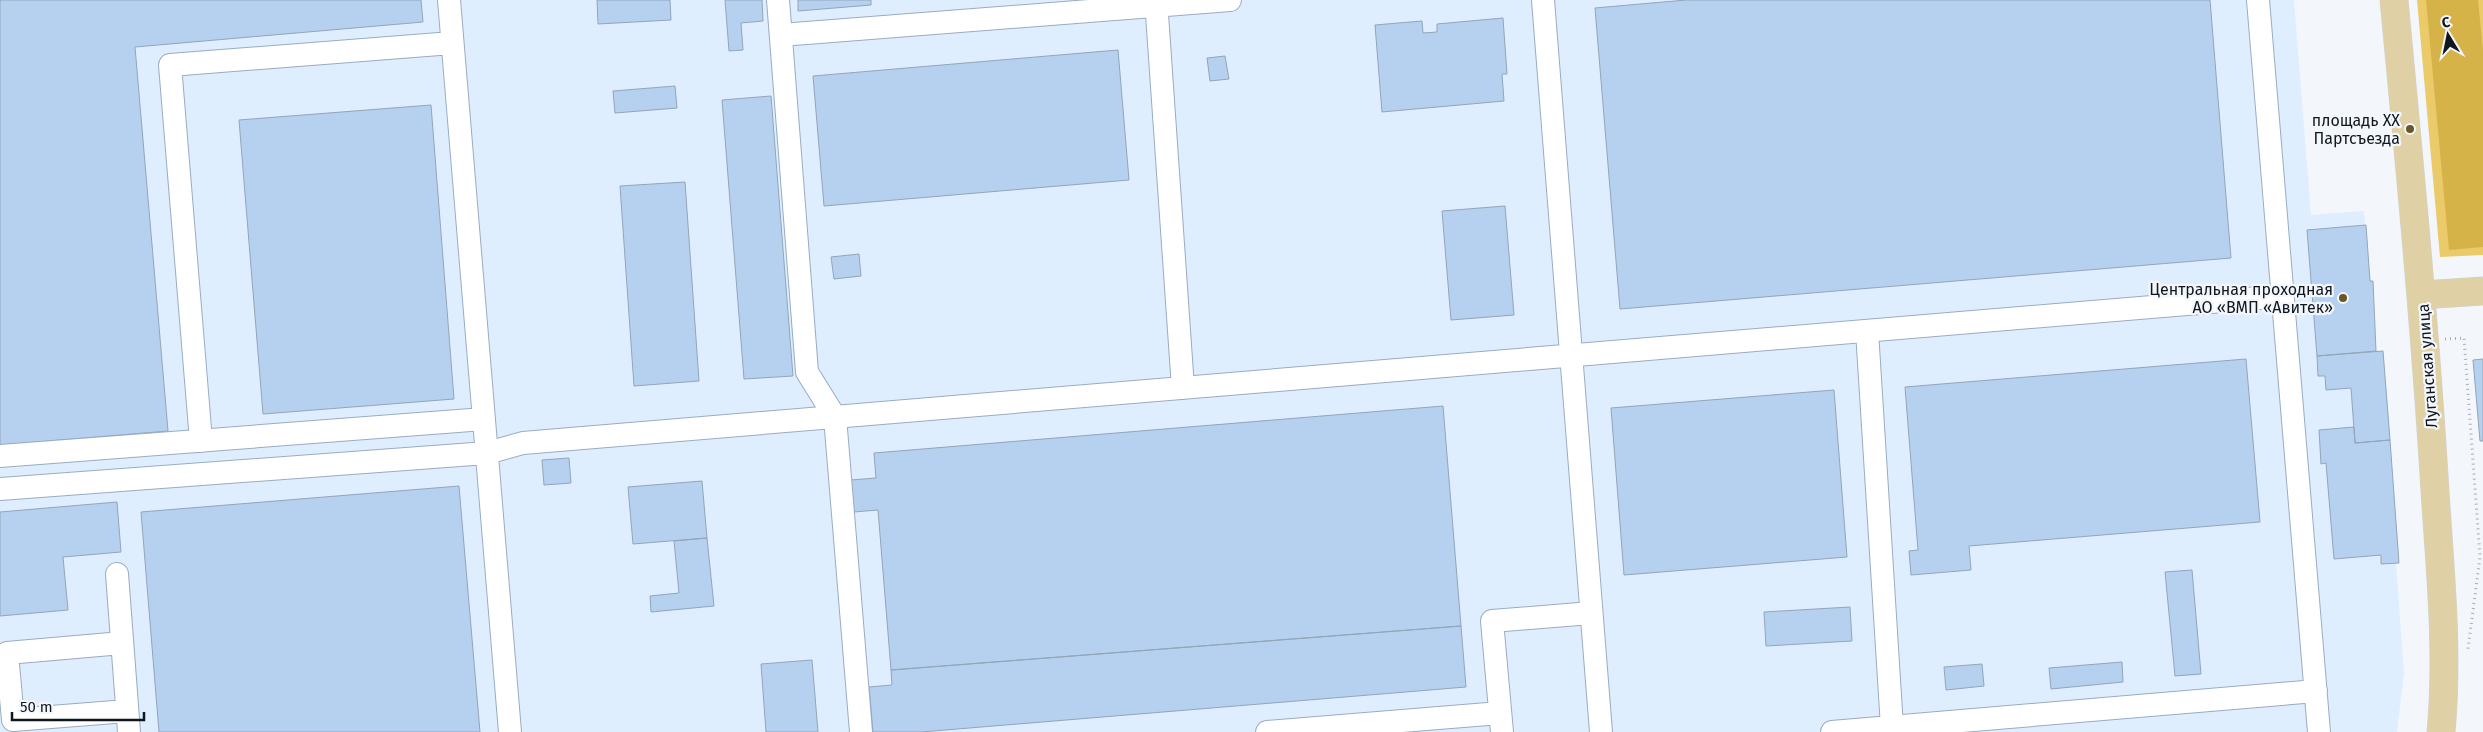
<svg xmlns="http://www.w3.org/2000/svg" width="2483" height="732" font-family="'Fira Sans',sans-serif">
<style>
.built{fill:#deeeff}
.green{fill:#ebca6a}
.forest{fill:#d6b349}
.building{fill:#b5d1ef;stroke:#92a5b9}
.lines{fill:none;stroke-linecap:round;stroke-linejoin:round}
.minor-casing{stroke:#99acc1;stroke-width:24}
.major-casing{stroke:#d4d5d6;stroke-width:29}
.path{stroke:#a8adb3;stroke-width:3;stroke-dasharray:1 4;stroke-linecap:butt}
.minor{stroke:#fff;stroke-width:22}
.major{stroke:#dfd0a6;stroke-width:28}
.poi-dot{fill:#695825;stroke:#f3f7fc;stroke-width:2}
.labels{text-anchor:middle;stroke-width:4.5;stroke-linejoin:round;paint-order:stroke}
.poi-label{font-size:16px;fill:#0f161d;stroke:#f3f7fc;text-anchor:end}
.street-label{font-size:16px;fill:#0f161d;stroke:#f3f7fc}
</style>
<rect width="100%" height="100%" fill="#f3f7fc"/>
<path class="built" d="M0 0H2294L2311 215 2364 211 2370 281H2373L2375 351H2383L2399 563 2396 564 2404 673 2397 732H0Z"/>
<path class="green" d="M2417 0H2483V255L2440 257Z"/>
<path class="forest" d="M2426 0H2478L2483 50V247L2449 250Z"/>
<path class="building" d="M0 0H421L423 22 135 47 168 431 0 445Z
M597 0H670L671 20 598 24Z
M725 0H762L763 21 741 23 743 50 729 51Z
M798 0H871V5L798 11Z
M1686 0H2210L2231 258 1620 309 1595 8Z
M1503 18 1507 74H1502L1504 101 1382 112 1375 25 1422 21 1423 33 1437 32V24Z
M1118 50 1129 180 824 206 813 76Z
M1225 56 1229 79 1210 81 1207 58Z
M675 86 677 108 615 113 613 91Z
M771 96 793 376 744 379 722 100Z
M431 105 454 399 263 414 239 120Z
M685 182 699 381 634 386 620 186Z
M1505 206 1514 315 1451 320 1442 211Z
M2366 225 2370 281H2373L2376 351 2317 356 2307 230Z
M859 254 861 276 834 279 831 257Z
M2383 351 2390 440 2355 443 2351 388 2326 390 2325 376H2318L2317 356Z
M2246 359 2260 522 1969 546 1971 570 1911 575 1909 551 1918 550 1905 387Z
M2483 359V441H2480L2473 360Z
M1834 390 1847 557 1624 575 1611 408Z
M1443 406 1461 626 891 670 878 510 854 512 851 480 876 478 874 453Z
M2354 427 2355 443 2390 440 2399 563 2381 564V555L2334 559 2326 463 2321 464 2319 430Z
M569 458 571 483 544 485 542 460Z
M702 481 707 538 633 544 628 487Z
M459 486 480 732H159L141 512Z
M117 502 121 552 63 557 68 610 0 616V512Z
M707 538 714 606 651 612 650 596 679 593 674 541Z
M2192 570 2201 674 2175 676 2165 572Z
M1850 607 1852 641 1766 646 1764 612Z
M1461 626 1466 687 921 732H873L869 687 892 685 891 670Z
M812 660 818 732H766L761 664Z
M2122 662 2123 682 2051 689 2049 668Z
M1982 664 1984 686 1946 690 1944 667Z"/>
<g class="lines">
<g class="minor-casing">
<path id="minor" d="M449 0 510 732
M778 0 807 372 835 417 861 732
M1156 0 1183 388
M1543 0 1601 732
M2258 0 2319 732
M781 35 1230 0
M1867 331 1892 727
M201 441 170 65 452 43
M0 456 484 419
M0 489 487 453 523 443 2283 296
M117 574 129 732
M122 643 7 653 13 720 127 711
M1267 732 1500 713
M1502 732 1492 621 1591 613
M1832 732 2316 691"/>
</g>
<g class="major-casing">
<path id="major" d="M2394 0C2409 158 2424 316 2434 475 2439 561 2449 646 2441 732
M2422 295 2483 291"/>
</g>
<path class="path" d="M2445 339 2464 338 2480 557 2468 649"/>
<use href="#minor" class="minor"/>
<use href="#major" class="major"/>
</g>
<g class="poi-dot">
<circle cx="2410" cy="129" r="5"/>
<circle cx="2343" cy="298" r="5"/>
</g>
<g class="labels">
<g class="poi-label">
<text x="2400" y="126">площадь XX<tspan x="2400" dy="18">Партсъезда</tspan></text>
<text x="2333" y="295">Центральная проходная<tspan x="2333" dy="18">АО «ВМП «Авитек»</tspan></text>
</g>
<g class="street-label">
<text transform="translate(2427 366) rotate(-94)" y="6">Луганская улица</text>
</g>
</g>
<g transform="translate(2448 35) rotate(350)" stroke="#f3f7fc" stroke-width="4" paint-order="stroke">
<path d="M0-4L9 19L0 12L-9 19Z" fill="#0f161d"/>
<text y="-8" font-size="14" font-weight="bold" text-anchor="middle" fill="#0f161d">С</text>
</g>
<path d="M12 712v8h132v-8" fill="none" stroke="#0f161d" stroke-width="2.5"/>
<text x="20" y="712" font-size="15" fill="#0f161d" stroke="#f3f7fc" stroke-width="4" paint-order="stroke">50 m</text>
</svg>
